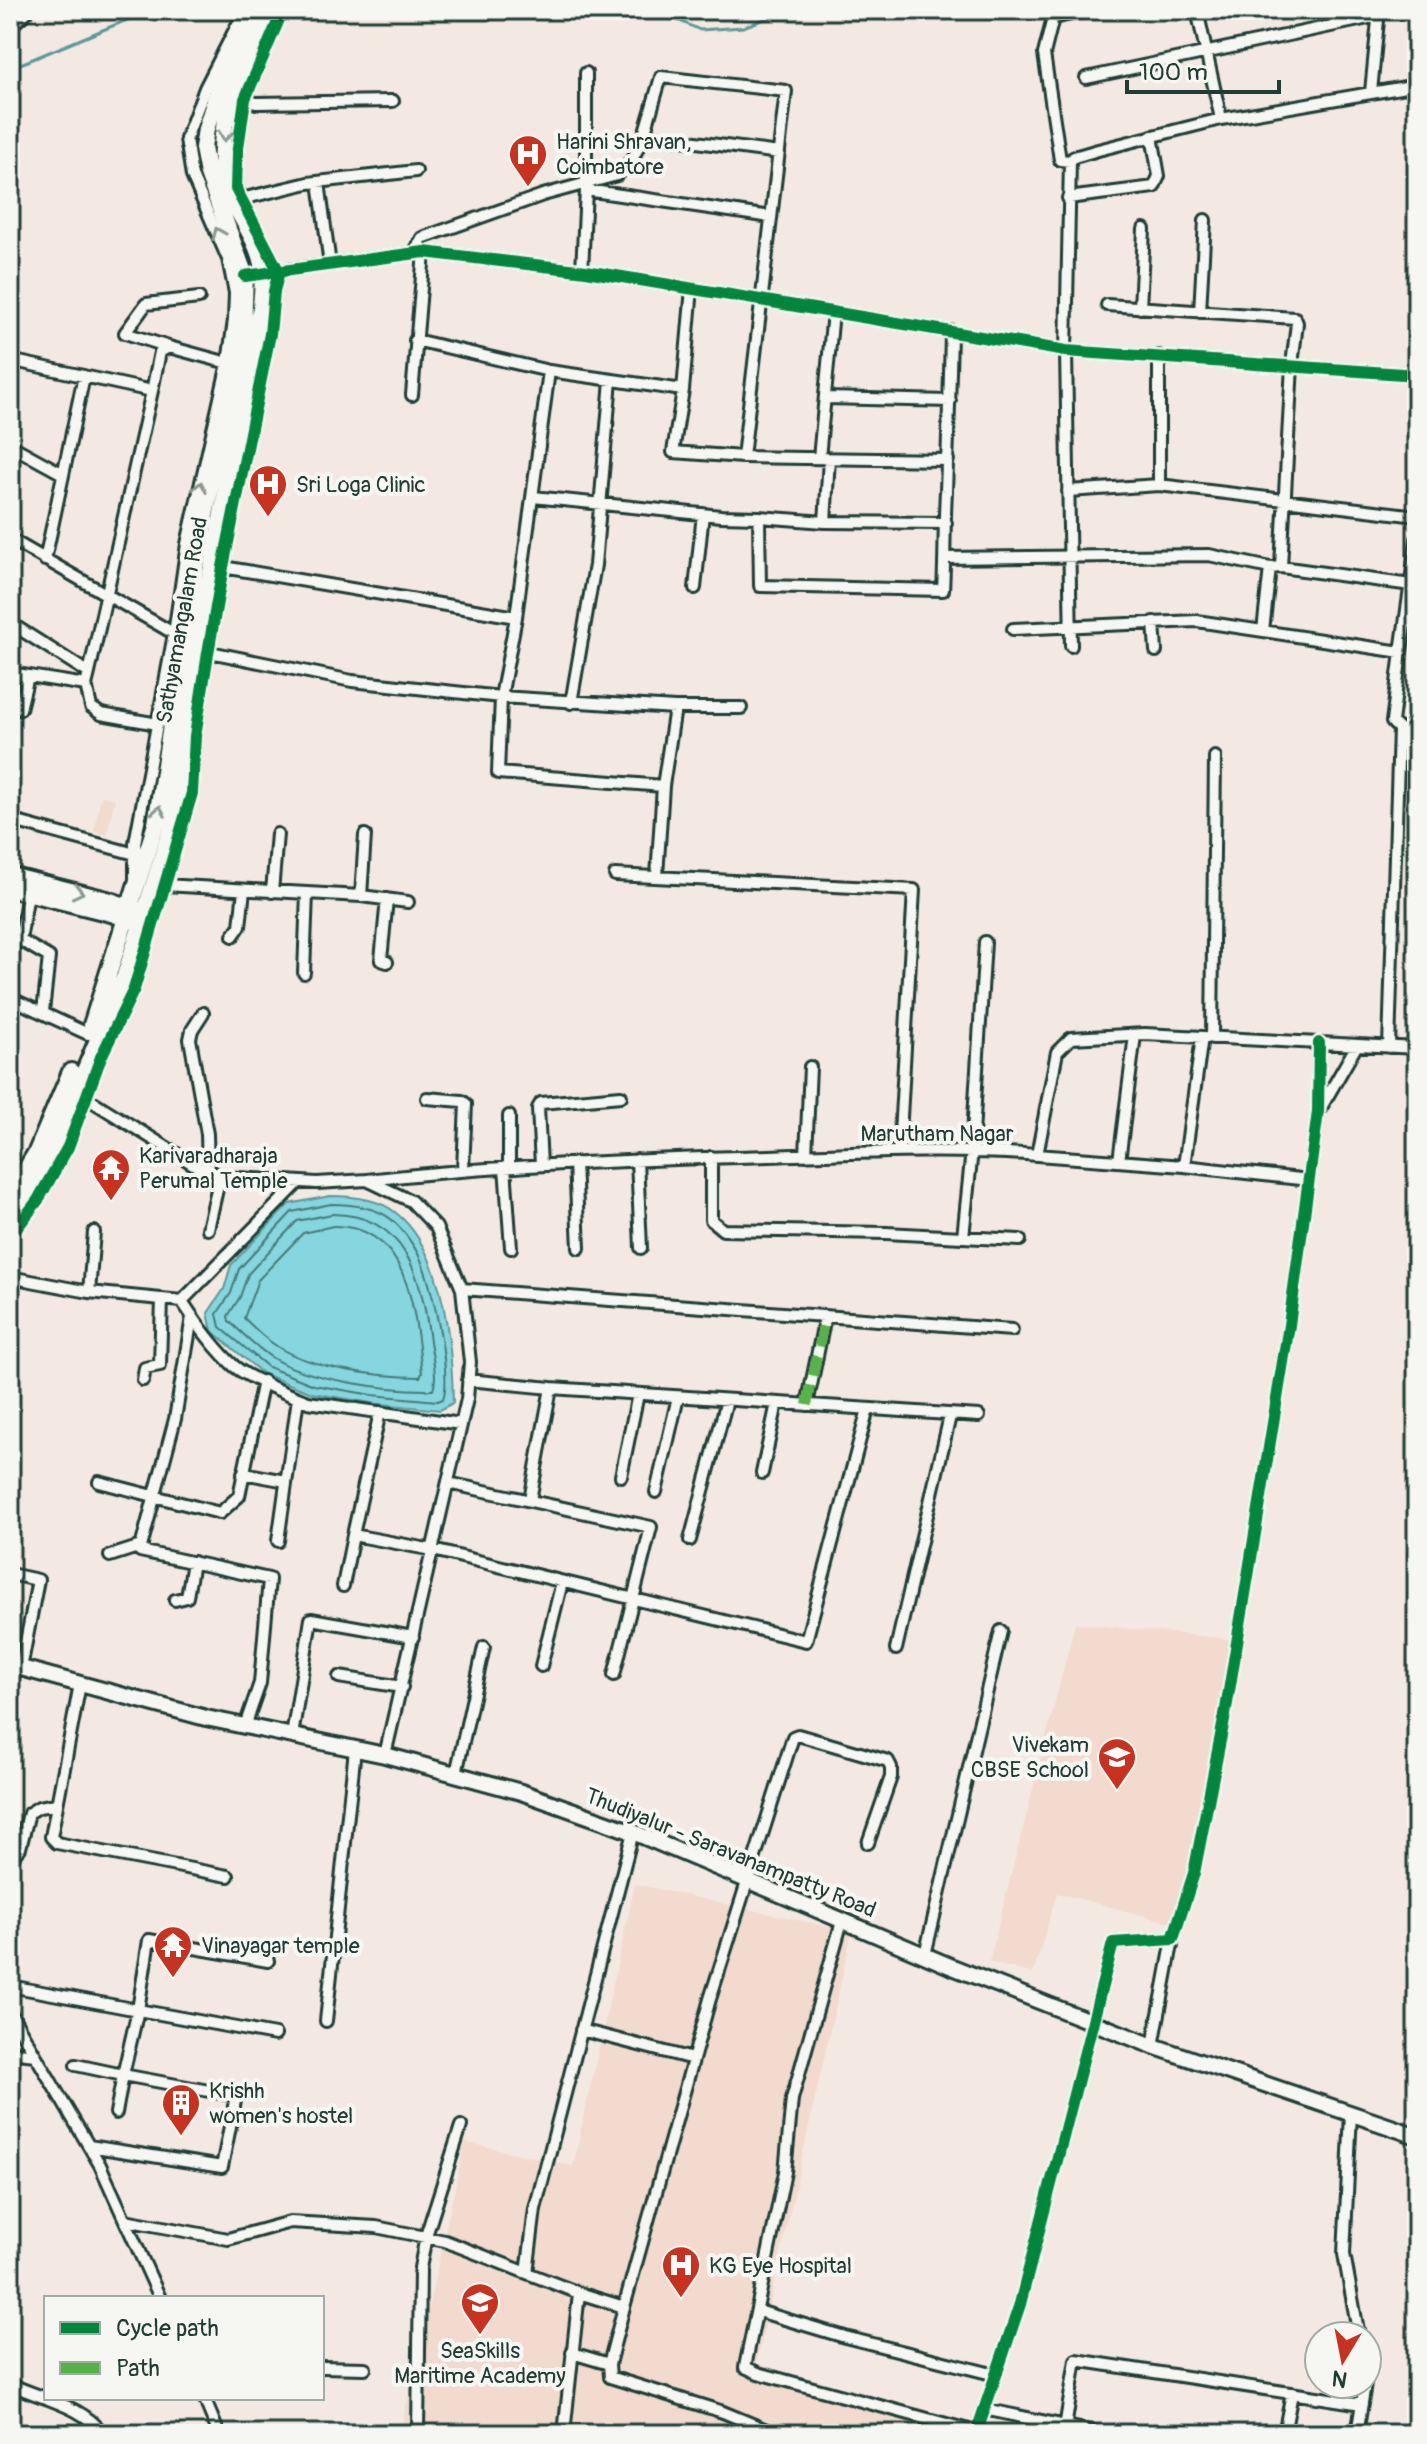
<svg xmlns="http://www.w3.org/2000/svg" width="1427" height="2444" font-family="Pangolin,sans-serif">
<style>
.built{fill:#f2dace}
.water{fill:#85d6de;stroke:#5c999a;stroke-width:2}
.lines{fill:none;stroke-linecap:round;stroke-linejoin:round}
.shore{stroke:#487a78;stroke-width:2}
.stream{stroke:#5c999a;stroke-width:3}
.minor-casing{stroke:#1f3d34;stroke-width:16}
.major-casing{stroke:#1f3d34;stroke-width:20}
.highway-casing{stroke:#1f3d34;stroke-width:22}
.minor{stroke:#f6f6f2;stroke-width:10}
.major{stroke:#f6f6f2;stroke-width:14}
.highway{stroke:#f6f6f2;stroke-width:16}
.quiet{stroke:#55b346;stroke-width:10;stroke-dasharray:20 10;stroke-linecap:butt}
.cycleway-casing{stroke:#f6f6f2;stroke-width:17}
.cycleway{stroke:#00873e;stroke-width:12}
.oneway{stroke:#8a9a93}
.labels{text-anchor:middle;stroke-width:8;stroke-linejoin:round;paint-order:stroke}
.poi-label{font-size:22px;fill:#1f3d34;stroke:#f6f6f2;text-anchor:start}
.street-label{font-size:22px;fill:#1f3d34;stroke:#f6f6f2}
</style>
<rect width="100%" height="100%" fill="#f4e9e2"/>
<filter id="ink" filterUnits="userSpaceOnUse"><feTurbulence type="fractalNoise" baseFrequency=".0125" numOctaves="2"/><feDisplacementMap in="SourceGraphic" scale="16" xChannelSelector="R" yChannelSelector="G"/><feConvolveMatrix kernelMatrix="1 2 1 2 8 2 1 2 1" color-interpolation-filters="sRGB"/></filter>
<g filter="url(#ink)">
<path class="built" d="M101 796 115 799 107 835 94 832Z
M1075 1623 1231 1639 1179 1925 1057 1893 1033 1974 989 1962Z
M635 1884 852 1932 753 2379 998 2434H400L465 2142 573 2166Z"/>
<path class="water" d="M330 1196C350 1196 379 1199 395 1212 445 1251 452 1345 453 1403L440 1410 371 1403 312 1393 263 1374 212 1331 208 1313 224 1289 231 1265 289 1204Z"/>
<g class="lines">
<path class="shore" d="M331 1204C350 1204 375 1207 391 1219 404 1230 417 1249 423 1265 433 1292 452 1374 443 1399L438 1401 372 1395 314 1385 268 1367 220 1327 217 1314 231 1293 239 1269 292 1212Z
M332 1214C407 1214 422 1280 430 1341 432 1356 438 1376 433 1390 392 1391 305 1380 271 1357 256 1347 242 1333 229 1321L228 1316 240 1297 248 1274 297 1221Z
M333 1226C411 1225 415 1315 422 1373L420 1377C381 1377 312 1369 278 1347 266 1340 254 1328 244 1318L258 1280 303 1233Z"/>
<path class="stream" d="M655 10 700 30 743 27 790 10
M10 65 23 63 151 10"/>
<g class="minor-casing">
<path id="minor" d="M1197 10 1221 119
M10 27 29 10
M1086 78 1378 16
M1371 92 1379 10
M245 99 256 103 393 101
M644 135 779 153
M1070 161 1060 160 1044 54 1053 18 1091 10
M319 182 330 265
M586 190 771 217
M1068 198 1154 187 1159 176 1152 136
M241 199 308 183 416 171
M414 253 422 238 543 195 617 175 632 160 644 135 661 77 786 91 743 457
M582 270 586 190V73
M257 274 424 252 586 271 1066 351 1417 375
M692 288 683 390 673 452 743 457 948 460
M1107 305 1295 318 1297 323 1292 365 1281 567 1270 568
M1140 308 1144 229
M1200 312 1205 220
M415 340 549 371
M169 347 125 333 146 304 199 298
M10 360 152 391 89 673
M152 391 160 352 169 347 228 363
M412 395 424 252
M826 398 950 401
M10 445 63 474
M819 458 833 312
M1159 485 1417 516
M1068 491 1159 485V356
M533 497 721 516 759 517
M825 522 829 459
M946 523 825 522 759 517 760 586 943 590C945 557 944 524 946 491 948 438 950 385 951 331
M10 539 187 641
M945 558 1209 555 1270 568 1263 631
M45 560 84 376
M223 567 516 617
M1281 567 1411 585
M695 588 703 514
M1154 622 1156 651
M10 623 89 673 86 685 91 707 101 714 158 724
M1013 629 1197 621 1401 652 1392 722 1399 729 1389 1047
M1071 646 1066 351 1070 161 1074 157 1098 150 1221 119 1417 85
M205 651 352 681 501 697 516 617 549 371 683 390
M1401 652 1417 539
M10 673 86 685
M571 703 595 565 611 380
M675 708 663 786 498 773 501 697 675 708H741
M20 709 28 676
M1399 729 1417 730
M10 820 135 854
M615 875 914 890 899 1152
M657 876 663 786
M135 877V843L174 634 187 544 228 363 234 320 235 293 228 259 192 176 186 139 205 88 245 10
M164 885 361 896 408 902
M272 892 277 834
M361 896 365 835
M233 936 240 926 244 890
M20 940 49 957 43 1012
M10 946 20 940 28 894
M387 962 381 960 387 899
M304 973 307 893
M10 998 88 1034
M203 1013 192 1030 190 1039 207 1134 208 1171
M1212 1038 1215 757
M84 1096 198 1167 224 1177 317 1183 367 1180 411 1201 436 1227 462 1289 470 1362 467 1399 385 1755
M427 1098 462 1101 466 1104 463 1169
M1319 1111 1357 1045
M509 1116V1166
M806 1155 810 1067
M1037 1155 1184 1166 1202 1037
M711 1157V1220L723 1230 886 1233 1020 1240
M637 1160 641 1248
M1119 1161 1135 1035
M575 1163 579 1248
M541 1165 538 1108 541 1103 621 1096
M1184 1166 1309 1180
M505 1167 511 1248
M367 1180C501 1165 634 1160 769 1156 859 1153 948 1148 1037 1155L1057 1052 1071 1038 1145 1034 1417 1048
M208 1229 220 1176
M10 1237 38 1200 68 1147 101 1057 134 989 192 793 195 736 208 653 223 567 270 334 274 291 279 272 236 189 237 155 245 99 283 10
M963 1237 972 1150 985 942
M10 1277 89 1292 182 1301C197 1324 214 1348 234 1366 248 1378 290 1395 308 1402L461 1424
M462 1289 1012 1330
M89 1292 94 1232
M182 1301 299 1182
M192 1317 175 1419 140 1551 269 1579 260 1683 245 1726
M143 1380 145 1368 160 1365 162 1299
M468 1380 551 1388 979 1416
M807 1405 825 1317
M380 1412 353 1535 433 1550 806 1641 868 1409
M243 1473 286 1481
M762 1473 777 1403
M621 1476 638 1394
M99 1482 220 1513 239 1496 263 1381
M448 1483 651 1527 614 1675
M656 1492 678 1397
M530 1500 551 1388
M690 1540 727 1400
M278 1541 298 1398
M110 1556 141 1546
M10 1574 38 1580 21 1668
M343 1586 353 1535
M175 1600 187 1597 193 1562
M896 1649 950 1416
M541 1666 562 1582
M339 1677 402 1687
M80 1684 51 1837 57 1843 228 1876
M292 1736 311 1619 413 1637
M456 1774 484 1647
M10 1858 20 1848 29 1813 39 1807 56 1804
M842 1921 792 2099 785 2172 745 2367 758 2373 976 2432
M925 1955 1001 1631
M268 1961 149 1940 138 2010 275 2035
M10 1986 138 2010 123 2075 236 2096 222 2167 89 2146
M10 2012 100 2165 160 2298
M326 2021 355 1749
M581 2030 693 2059
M1153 2046 1173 1939
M10 2052 35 2055
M76 2065 123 2075 116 2113
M1351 2113 1344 2254 1359 2336
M125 2220 228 2239 290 2222 376 2227 445 2241 527 2273
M579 2293 624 2307 609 2364 610 2377 723 2412 776 2434
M624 2307 710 1999 793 1737 798 1735 888 1761 891 1767V1777L868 1843
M758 2311 845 2337 996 2375
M572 2353 609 2364
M322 2367 365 2368
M10 2384C41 2399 83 2405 103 2434
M204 2398 219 2434
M984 2409 1104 2434
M418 2434 420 2268 426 2236 461 2126
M566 2434 565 2424 579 2293 527 2273 535 2209 633 1832
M976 2434 1020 2304 1113 1943 1173 1939 1194 1873 1225 1715 1250 1564 1289 1325 1318 1112 1319 1043
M1064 2434 1076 2360 1362 2404
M1284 2434 1292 2393
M1357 2434 1365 2384"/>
</g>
<g class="major-casing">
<path id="major" d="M10 875 107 899 146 912
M10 889 111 914 134 922
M10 1665 206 1718 385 1755 521 1792 633 1832 950 1966 1153 2046 1417 2136"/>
</g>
<g class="highway-casing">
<path id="highway" d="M92 1025 156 824 198 549 243 329 245 276 208 174 203 148 206 129 225 68 251 19
M10 1196 37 1152 71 1072
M10 1224 49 1156 125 976 171 830 197 646 261 307C262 293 264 278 262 264 256 235 233 209 225 180 211 130 245 53 268 10"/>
</g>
<use href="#minor" class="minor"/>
<use href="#major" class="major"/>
<use href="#highway" class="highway"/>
<path class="quiet" d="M807 1405 825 1317"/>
<g class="cycleway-casing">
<path id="cycleway" d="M245 276 424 252 586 271 1066 351 1417 375
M10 1237 38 1200 68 1147 101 1057 134 989 192 793 195 736 208 653 223 567 270 334 274 291 279 272 236 189 237 155 245 99 283 10
M976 2434 1020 2304 1113 1943 1173 1939 1194 1873 1225 1715 1250 1564 1289 1325 1318 1112 1319 1043"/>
</g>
<use href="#cycleway" class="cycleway"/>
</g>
<defs><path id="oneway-chevron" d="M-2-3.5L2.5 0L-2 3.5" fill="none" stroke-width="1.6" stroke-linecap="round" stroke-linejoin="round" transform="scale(2)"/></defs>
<g class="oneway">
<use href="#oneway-chevron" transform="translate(225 136) rotate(98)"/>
<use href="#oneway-chevron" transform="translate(218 233) rotate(-113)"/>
<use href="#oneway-chevron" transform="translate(200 487) rotate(-78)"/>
<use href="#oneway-chevron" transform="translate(159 811) rotate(-80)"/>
<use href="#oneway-chevron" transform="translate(78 892) rotate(13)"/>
</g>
</g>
<defs>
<g id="hospital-pin" transform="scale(2)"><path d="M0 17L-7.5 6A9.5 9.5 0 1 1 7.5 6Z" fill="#c8321e" stroke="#f6f6f2"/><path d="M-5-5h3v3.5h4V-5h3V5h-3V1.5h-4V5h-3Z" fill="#fff"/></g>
<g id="temple-pin" transform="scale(2)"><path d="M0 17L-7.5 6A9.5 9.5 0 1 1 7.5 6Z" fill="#c8321e" stroke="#f6f6f2"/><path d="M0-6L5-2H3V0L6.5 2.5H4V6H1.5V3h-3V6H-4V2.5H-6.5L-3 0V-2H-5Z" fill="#fff"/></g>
<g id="school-pin" transform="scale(2)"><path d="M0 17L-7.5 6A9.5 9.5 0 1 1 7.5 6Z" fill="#c8321e" stroke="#f6f6f2"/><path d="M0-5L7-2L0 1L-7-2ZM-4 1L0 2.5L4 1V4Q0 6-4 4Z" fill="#fff"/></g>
<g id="building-pin" transform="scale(2)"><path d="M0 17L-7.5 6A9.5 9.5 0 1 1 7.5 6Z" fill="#c8321e" stroke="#f6f6f2"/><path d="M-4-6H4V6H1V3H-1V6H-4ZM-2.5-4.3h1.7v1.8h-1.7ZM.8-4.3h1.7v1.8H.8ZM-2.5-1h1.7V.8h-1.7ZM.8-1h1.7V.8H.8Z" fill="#fff"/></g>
</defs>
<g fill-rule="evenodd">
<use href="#hospital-pin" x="528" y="154"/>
<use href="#hospital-pin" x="268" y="484"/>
<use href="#temple-pin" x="111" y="1168"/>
<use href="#school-pin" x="1117" y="1757"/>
<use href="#temple-pin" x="173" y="1945"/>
<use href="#building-pin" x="181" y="2103"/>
<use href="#hospital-pin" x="681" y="2265"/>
<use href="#school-pin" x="480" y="2302"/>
</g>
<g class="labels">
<g class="poi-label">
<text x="556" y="149">Harini Shravan,<tspan x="556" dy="25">Coimbatore</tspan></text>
<text x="296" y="492">Sri Loga Clinic</text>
<text x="139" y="1163">Karivaradharaja<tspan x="139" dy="25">Perumal Temple</tspan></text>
<text x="1089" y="1752" text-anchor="end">Vivekam<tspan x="1089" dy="25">CBSE School</tspan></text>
<text x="201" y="1953">Vinayagar temple</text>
<text x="209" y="2098">Krishh<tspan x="209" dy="25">women's hostel</tspan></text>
<text x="709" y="2273">KG Eye Hospital</text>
<text x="480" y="2358" text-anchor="middle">SeaSkills<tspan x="480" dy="25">Maritime Academy</tspan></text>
</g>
<g class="street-label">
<text transform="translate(181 620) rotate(-80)" y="8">Sathyamangalam Road</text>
<text x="937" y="1141">Marutham Nagar</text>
<text transform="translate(731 1852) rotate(22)" y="8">Thudiyalur - Saravanampatty Road</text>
</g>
</g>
<rect width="1427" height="2444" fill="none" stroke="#f6f6f2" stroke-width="40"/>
<rect x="20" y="20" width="1387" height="2404" fill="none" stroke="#1f3d34" stroke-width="3" filter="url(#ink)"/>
<rect x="44" y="2296" width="280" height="104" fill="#f6f6f2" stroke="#a0aca6" stroke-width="2"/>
<rect x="60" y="2322" width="40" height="12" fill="#00873e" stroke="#a0aca6" stroke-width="2"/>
<text x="116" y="2336" font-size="24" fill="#1f3d34">Cycle path</text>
<rect x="60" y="2362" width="40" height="12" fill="#55b346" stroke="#a0aca6" stroke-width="2"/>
<text x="116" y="2376" font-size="24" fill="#1f3d34">Path</text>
<g transform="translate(1343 2360) rotate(190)"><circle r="38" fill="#f6f6f2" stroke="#a0aca6" stroke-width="2"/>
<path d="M0-6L14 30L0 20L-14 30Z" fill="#c8321e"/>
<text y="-12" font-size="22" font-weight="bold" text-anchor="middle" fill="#1f3d34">N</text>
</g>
<path d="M1127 80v12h152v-12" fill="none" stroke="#1f3d34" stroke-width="4"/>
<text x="1139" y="80" font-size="24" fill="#1f3d34" stroke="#f6f6f2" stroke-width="6" paint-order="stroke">100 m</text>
</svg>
